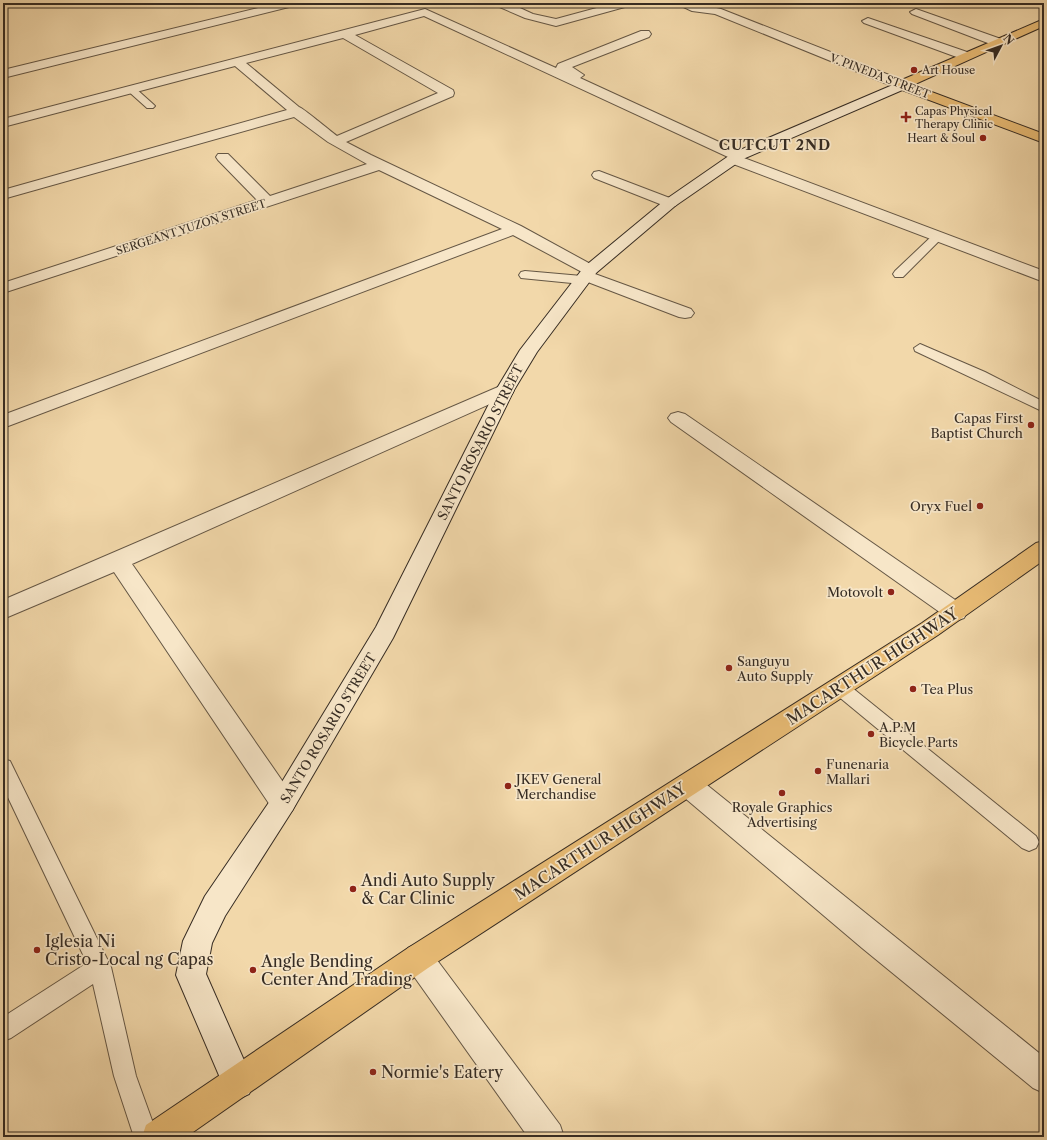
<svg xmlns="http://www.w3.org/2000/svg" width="1047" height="1140" font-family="'Libre Caslon Text',serif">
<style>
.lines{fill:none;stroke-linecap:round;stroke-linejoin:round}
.lane-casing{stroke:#655745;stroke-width:2}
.street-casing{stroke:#655745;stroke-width:2}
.secondary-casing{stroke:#362c23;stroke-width:2}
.primary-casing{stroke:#362c23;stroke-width:2}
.highway-casing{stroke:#362c23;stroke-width:2}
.lane{fill:#f7e6c8;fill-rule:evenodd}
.street{fill:#f7e6c8;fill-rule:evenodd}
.secondary{fill:#f7e6c8;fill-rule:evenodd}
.primary{fill:#e9bc75;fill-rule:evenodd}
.highway{fill:#e9bc75;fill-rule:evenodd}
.poi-dot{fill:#8f2418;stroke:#f7e6c8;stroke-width:1.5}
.labels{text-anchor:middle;stroke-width:3.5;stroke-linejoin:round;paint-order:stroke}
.far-poi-label{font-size:11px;fill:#362c23;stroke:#f7e6c8;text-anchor:start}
.far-street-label{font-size:11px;fill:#362c23;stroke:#f7e6c8}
.poi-label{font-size:13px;fill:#362c23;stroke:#f7e6c8;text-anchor:start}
.street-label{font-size:13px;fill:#362c23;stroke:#f7e6c8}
.far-district-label{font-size:14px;font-weight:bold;letter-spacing:1px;fill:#362c23;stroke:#f7e6c8}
.near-street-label{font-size:16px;fill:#362c23;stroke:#f7e6c8}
.near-poi-label{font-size:16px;fill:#362c23;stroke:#f7e6c8;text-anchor:start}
</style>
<rect width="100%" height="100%" fill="#f2d8aa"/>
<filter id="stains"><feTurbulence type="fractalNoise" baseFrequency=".005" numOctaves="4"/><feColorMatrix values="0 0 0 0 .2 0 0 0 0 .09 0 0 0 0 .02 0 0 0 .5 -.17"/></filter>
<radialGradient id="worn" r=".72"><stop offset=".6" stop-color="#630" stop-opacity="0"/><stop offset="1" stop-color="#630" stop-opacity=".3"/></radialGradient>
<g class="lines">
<g class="lane-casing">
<path id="lane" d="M131 86 134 87 153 104 155 106 153 108H147L128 91 126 89Z
M937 234 943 237 903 277H895L893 274 895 271 933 235Z
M525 271 582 276 588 280 582 284 521 278 519 275 521 272Z
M920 344 985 372 1044 402V412L915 351 914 348Z
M839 680 845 682 1036 836 1039 842 1036 848 1029 851 1022 848 833 692 830 687 833 682Z
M3 759 10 761 111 967 136 1076 158 1137H134L114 1076 93 984 11 1038 3 1041V1017L87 963 3 787Z"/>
</g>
<g class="street-casing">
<path id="street" d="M279 3H299L297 5 3 78V70Z
M493 3H509L533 14 556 19 615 3H634L632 5 556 26 525 18 495 5Z
M675 3C690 3 706 5 721 9L907 82 908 85 907 88H897L715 14 692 11Z
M425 9 556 68 558 64 641 31H649L651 34 649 37 572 67 584 75 580 78 743 153 745 156 744 158 1044 271V282L728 162 726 159 728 157 424 16 355 35 453 90 454 93 453 96 346 142 371 155 521 226 596 267 598 270 595 274 691 309 694 313 691 317 685 318 679 317 580 279 578 276 582 272 513 235 3 428V415L502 229 379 170 3 293V283L257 200 218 160 216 157 218 154H228L270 196 367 164 328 142 294 117 3 199V190L287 110 235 66 3 127V119ZM343 38 438 93 337 136C329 130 303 108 299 107L246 63Z
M916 9 1001 39 1003 42 1001 45H993L912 14 910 12Z
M868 18 970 53 972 56 970 59H962L864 23 862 21Z
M599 171 675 200 678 203 675 206H665L594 178 592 175 594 172Z
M505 384 512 386 514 390 512 394 132 564 292 795 296 803 292 811 283 815 274 811 114 572 3 619V600Z
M678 412 685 414 964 606 967 612 964 618 956 621 948 618 671 422 668 418 671 414Z
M688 774 697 777 1044 1057V1093L1033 1088 862 948 679 793 675 785 679 777Z
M418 943 428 948 560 1125 564 1137H528L408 968 403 958 408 948Z"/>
</g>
<g class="secondary-casing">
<path id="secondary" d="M902 81 907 82 908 85 907 88 743 159 675 206 596 273 537 352 514 390 393 638 292 811 225 916 212 943 206 974 254 1083 249 1094 238 1099 227 1094 176 975 183 941 205 896 274 795 376 627 496 390 520 350 584 267 665 200 733 153Z"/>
</g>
<g class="primary-casing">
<path id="primary" d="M1044 19V26L913 85 1044 134V143L897 88 896 85 897 82Z"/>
</g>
<g class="highway-casing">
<path id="highway" d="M1044 541V560L938 635 428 968 186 1137H142L146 1125 408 948 922 623 1036 543Z"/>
</g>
<use href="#lane" class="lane"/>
<use href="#street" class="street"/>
<use href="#secondary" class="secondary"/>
<use href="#primary" class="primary"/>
<use href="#highway" class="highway"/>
</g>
<g class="poi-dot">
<circle cx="914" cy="70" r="4"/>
<path d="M904 111h4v4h4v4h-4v4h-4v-4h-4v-4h4z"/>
<circle cx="983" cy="138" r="4"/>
<circle cx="1031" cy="425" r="4"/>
<circle cx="980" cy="506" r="4"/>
<circle cx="891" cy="592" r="4"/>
<circle cx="729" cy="668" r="4"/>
<circle cx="913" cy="689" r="4"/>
<circle cx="871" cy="734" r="4"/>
<circle cx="818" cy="771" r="4"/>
<circle cx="508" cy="786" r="4"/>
<circle cx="782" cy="793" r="4"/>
<circle cx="353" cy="889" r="4"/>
<circle cx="37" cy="950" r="4"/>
<circle cx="253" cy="970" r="4"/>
<circle cx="373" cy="1072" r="4"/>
</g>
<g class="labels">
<g class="far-poi-label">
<text x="922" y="74">Art House</text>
<text x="915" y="115">Capas Physical<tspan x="915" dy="13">Therapy Clinic</tspan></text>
<text x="975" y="142" text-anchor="end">Heart &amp; Soul</text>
</g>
<g class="far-street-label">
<text transform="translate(880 76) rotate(21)" y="4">V. PINEDA STREET</text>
<text transform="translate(191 227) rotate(-18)" y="4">SERGEANT YUZON STREET</text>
</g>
<g class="poi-label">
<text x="1023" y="423" text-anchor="end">Capas First<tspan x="1023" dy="15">Baptist Church</tspan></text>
<text x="972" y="511" text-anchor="end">Oryx Fuel</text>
<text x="883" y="597" text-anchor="end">Motovolt</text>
<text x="737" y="666">Sanguyu<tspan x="737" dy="15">Auto Supply</tspan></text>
<text x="921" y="694">Tea Plus</text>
<text x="879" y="732">A.P.M<tspan x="879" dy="15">Bicycle Parts</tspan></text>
<text x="826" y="769">Funenaria<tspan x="826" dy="15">Mallari</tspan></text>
<text x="516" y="784">JKEV General<tspan x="516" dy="15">Merchandise</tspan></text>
<text x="782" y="812" text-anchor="middle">Royale Graphics<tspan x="782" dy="15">Advertising</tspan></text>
</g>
<g class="street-label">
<text transform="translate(480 442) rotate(-63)" y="5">SANTO ROSARIO STREET</text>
<text transform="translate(328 728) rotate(-59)" y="5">SANTO ROSARIO STREET</text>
</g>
<g class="far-district-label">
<text x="775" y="150">CUTCUT 2ND</text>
</g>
<g class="near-street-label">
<text transform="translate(872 666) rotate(-33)" y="6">MACARTHUR HIGHWAY</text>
<text transform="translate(600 841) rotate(-33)" y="6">MACARTHUR HIGHWAY</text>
</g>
<g class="near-poi-label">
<text x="361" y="886">Andi Auto Supply<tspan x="361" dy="18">&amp; Car Clinic</tspan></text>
<text x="45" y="947">Iglesia Ni<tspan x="45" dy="18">Cristo-Local ng Capas</tspan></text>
<text x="261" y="967">Angle Bending<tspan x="261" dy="18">Center And Trading</tspan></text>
<text x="381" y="1078">Normie's Eatery</text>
</g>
</g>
<rect width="1047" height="1140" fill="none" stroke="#f2d8aa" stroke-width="16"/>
<rect x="4" y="4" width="1039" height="1132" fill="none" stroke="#362c23" stroke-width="2"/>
<rect x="8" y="8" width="1031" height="1124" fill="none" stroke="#362c23"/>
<g transform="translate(1001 46) rotate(49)" stroke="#f7e6c8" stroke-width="3" paint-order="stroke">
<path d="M0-3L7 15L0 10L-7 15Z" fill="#362c23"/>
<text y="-6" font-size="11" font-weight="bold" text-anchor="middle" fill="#362c23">N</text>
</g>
<rect width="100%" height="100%" filter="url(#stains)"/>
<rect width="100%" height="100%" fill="url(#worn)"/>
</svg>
